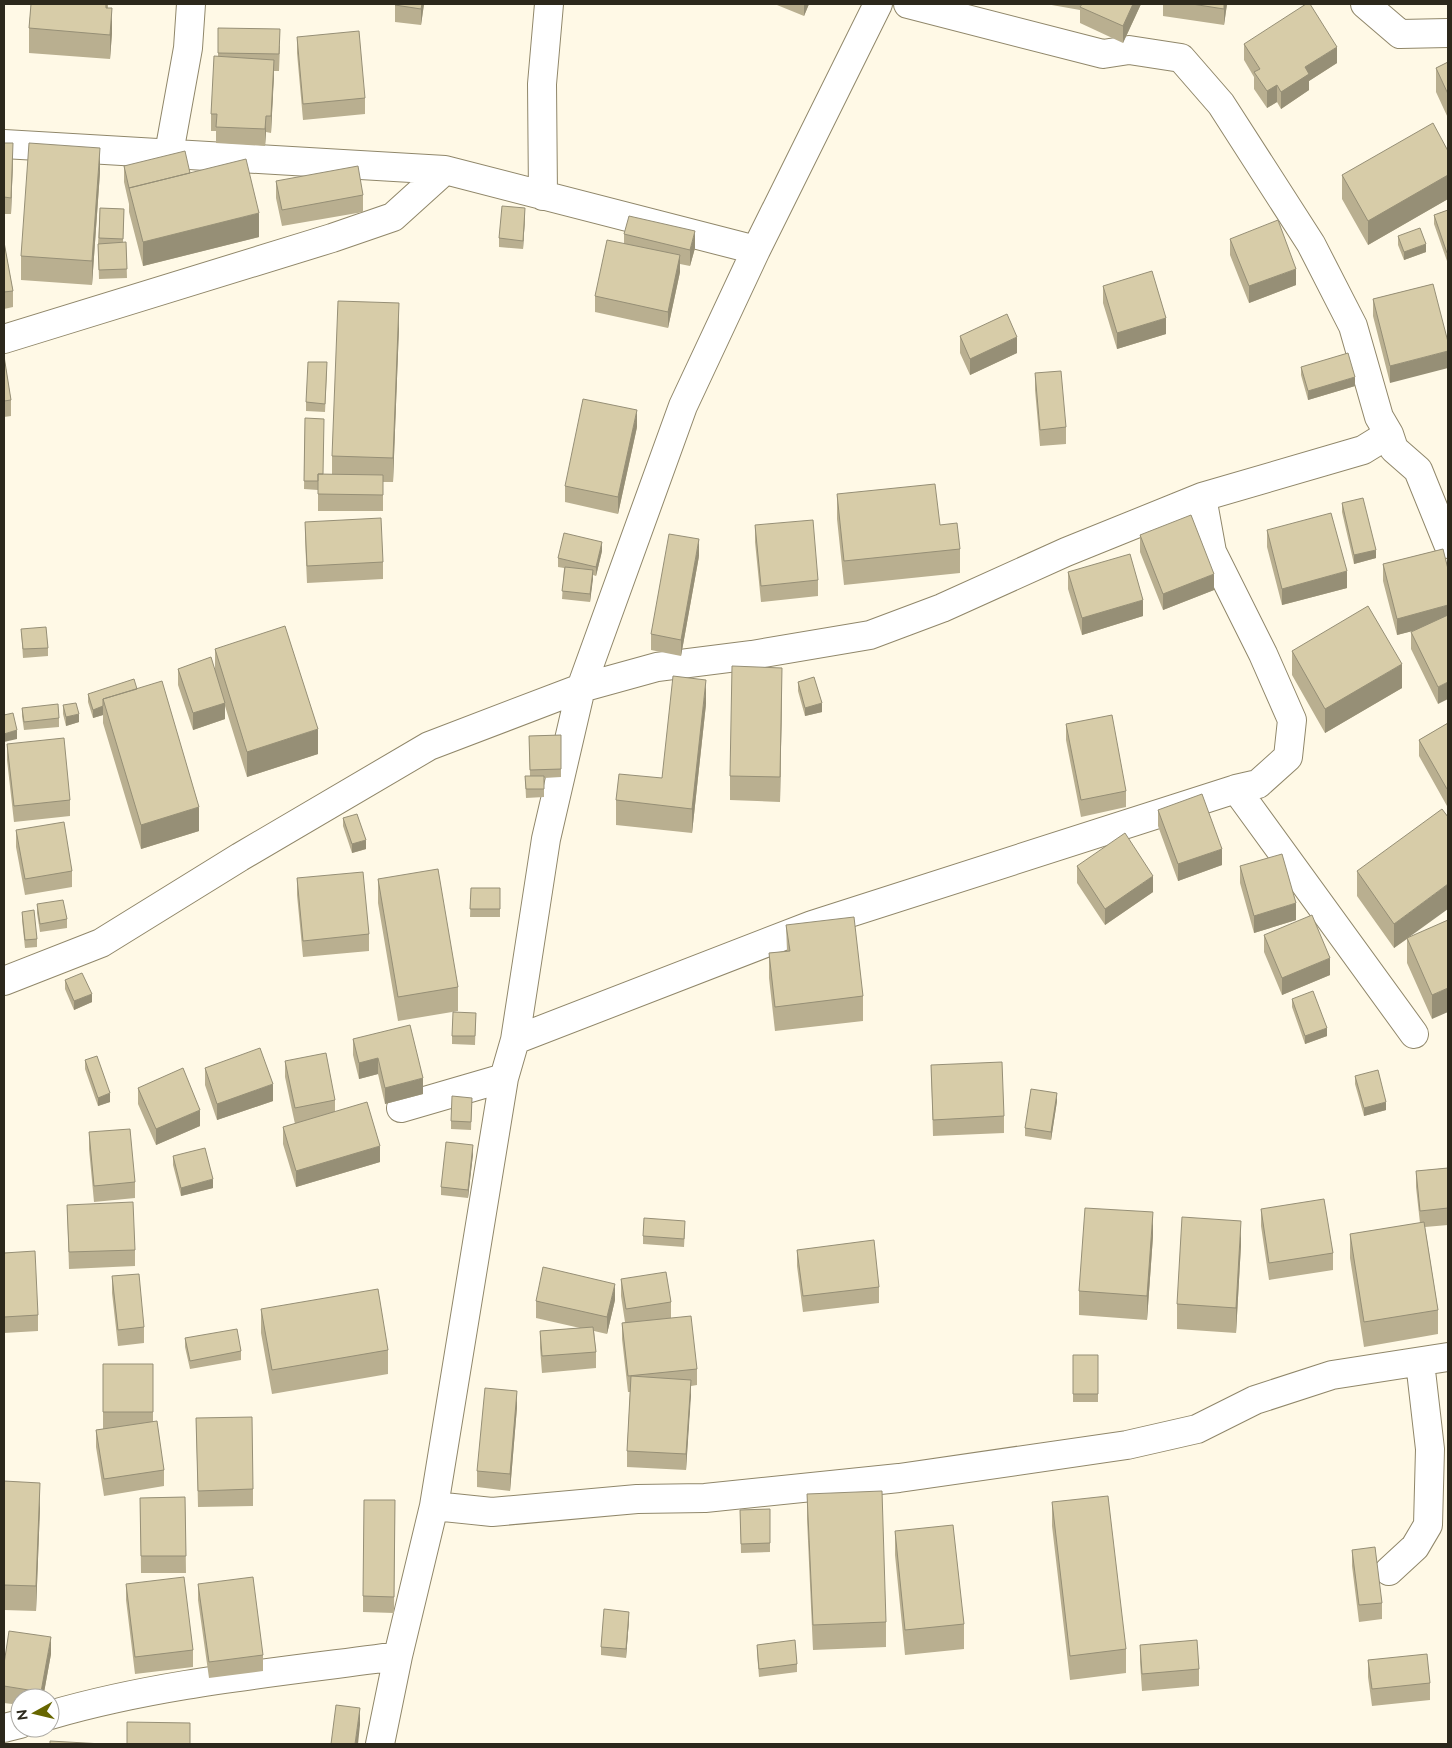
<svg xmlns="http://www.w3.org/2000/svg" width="1452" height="1748" font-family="Raleway,sans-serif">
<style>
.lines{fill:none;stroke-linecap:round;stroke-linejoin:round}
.minor-casing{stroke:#90876a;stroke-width:30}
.minor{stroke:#fff;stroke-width:28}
.wall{fill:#b9af90}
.shaded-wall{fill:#968f76}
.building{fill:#d7cca8;stroke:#968f76}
</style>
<rect width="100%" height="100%" fill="#fff9e6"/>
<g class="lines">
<g class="minor-casing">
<path id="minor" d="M908 4 1103 54 1129 50 1181 58 1221 104 1311 244 1353 326 1379 417 1389 434 1394 449 1418 470 1448 544
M1365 4 1400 34 1448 33
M4 144 445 170 756 250
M169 153 188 48 191 4
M543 196 542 84 549 4
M4 339 332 238 393 217 445 170
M1202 497 1212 552 1263 654 1292 720 1288 757 1258 784 1236 789 1414 1034
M4 981 101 943 240 857 429 746 581 688 657 667 752 655 870 635 942 608 1066 552 1202 497 1363 450 1389 434
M515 1040 812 925 1236 789
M401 1108 504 1078
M434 1506 492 1512 637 1499 705 1498 899 1478 1127 1445 1197 1429 1255 1400 1332 1375 1448 1357
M1389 1571 1415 1547 1428 1525 1430 1449 1420 1362
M50 1715C163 1682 282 1672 398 1656
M4 1728 20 1724
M380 1744 398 1656 434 1506 504 1078 515 1040 546 839 581 688 683 406 756 250 878 4"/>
</g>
<use href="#minor" class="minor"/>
</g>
<path class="wall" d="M31 4H108V8L112 33 110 59 29 53V28Z
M395 4H424L421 25 395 22Z
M777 4H809L804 16 777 5Z
M1046 4H1081L1080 10Z
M1141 4 1123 43 1080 23V7Z
M1163 4H1227L1224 25 1163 16Z
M218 28 280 46 279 71H274L271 133 266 132 265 146 216 143V131H211V114L218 57Z
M297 37 365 98V114L303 120 297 53Z
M1244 44 1337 63 1309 81V90L1281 109 1277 102 1267 108 1254 89V77L1244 60Z
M1448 62V118L1436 92V68Z
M4 143 13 159 11 214H4Z
M1448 151V199L1368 245 1342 199V175Z
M124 166 190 173 259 237 143 266 129 212V204L124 182Z
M100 172 92 285 21 280V256Z
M276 181 363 195V212L282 226 276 198Z
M100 208 124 209 123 243 126 242 127 278 99 279 98 244Z
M1448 210 1447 261 1434 224V215Z
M525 217 523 249 499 247V238Z
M624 234 695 248 690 266 680 264V272L668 328 595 312V296L624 243Z
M1398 236 1426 252 1404 260 1398 245Z
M1230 239 1296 285 1249 303 1230 255Z
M4 242 13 291V307L4 309Z
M1433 284 1390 383 1373 316V299Z
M1103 286 1166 334 1117 349 1103 303Z
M399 327 393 482H383V511H318V490L304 489 305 418 323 474H332V456Z
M960 336 1017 353 970 375 960 353Z
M4 356 11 400V416L4 417Z
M1301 367 1355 386 1308 400 1301 375Z
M327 371 325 412 306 411V402Z
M1035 373 1066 427V444L1040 446 1035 390Z
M637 427 618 514 565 502V486Z
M837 494 940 525 960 549V573L844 585 837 519Z
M1342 503 1376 558 1354 564 1342 512Z
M305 522 383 562V579L307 583 305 538Z
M755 525 818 580V596L761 602 755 542Z
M1267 530 1347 588 1282 605 1267 547Z
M1140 535 1214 590 1163 610 1140 552Z
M1443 549 1438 704 1411 649V632L1416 630 1397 635 1383 581V564Z
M602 551 596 576 593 575 590 602 562 599 564 568 558 567V558Z
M699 556 681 656 651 650V634Z
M1068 572 1143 616 1082 635 1068 589Z
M21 629 48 648V656L23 658Z
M215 649 318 754 247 777 225 706V719L193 730 178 685V669L215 671Z
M1292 651 1402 688 1325 733 1292 675Z
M798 682 822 712 805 716 798 691Z
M137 689 199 831 141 849 103 723V715L93 718 88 702V694Z
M782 692 780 802 730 800V776Z
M706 704 692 833 616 825V800L662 778Z
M63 705 79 722 66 726 63 714Z
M22 708 59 718V727L24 730 22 716Z
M1448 723 1447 806 1419 756V740Z
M1066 724 1126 791V807L1081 817 1066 740Z
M561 735V777L544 778V797L526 798 525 776H530L529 736Z
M7 744 70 800V816L14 822 7 760Z
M1158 810 1222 865 1178 881 1158 826Z
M343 818 366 849 352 853 343 826Z
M16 830 72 871V887L25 895 16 847Z
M1077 866 1153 892 1105 925 1077 883Z
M1240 866 1296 920 1254 933 1240 883Z
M1357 871 1409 938 1448 920 1432 1019 1407 963V939L1394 948 1357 896Z
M297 878 369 934V951L303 957 297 895Z
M378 879 458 987V1011L398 1021 378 903Z
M471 888H500V917H470Z
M37 904 67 919V928L40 932 37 913Z
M22 912 37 939V947L25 948 22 920Z
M786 925 863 996V1021L775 1031 769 978V953L787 951Z
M1264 935 1330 975 1282 995 1264 952Z
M65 980 92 1002 74 1010 65 989Z
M1292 999 1327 1036 1305 1044 1292 1007Z
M476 1013 475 1045 452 1044V1036Z
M353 1039 423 1094 385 1104 378 1074 359 1079 353 1055Z
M85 1060 110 1102 98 1106 85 1069Z
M285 1061 335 1100V1112L380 1162 296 1187 283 1144V1127L295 1124 285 1077Z
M931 1065 1004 1116V1133L933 1136Z
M205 1068 273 1101 217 1120 205 1085Z
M1355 1076 1386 1110 1364 1116 1355 1084Z
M138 1088 200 1126 156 1145 138 1104Z
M472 1098 471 1130 451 1129V1121Z
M1057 1101 1051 1140 1025 1136V1128Z
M89 1132 135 1182V1198L94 1202 89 1149Z
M473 1154 468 1198 441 1195V1187Z
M173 1156 213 1188 181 1196 173 1165Z
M1448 1168V1225L1425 1227 1438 1310V1334L1364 1347 1350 1258V1234L1420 1223 1416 1187V1171Z
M67 1205 135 1250V1266L69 1269Z
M1261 1209 1333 1253V1270L1269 1280 1261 1226Z
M685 1229 684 1247 643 1244V1236Z
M1153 1236 1147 1320 1079 1315V1291Z
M1241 1245 1236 1333 1177 1329V1304Z
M797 1250 879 1287V1303L803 1312 797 1266Z
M4 1253 38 1315V1331L4 1333Z
M112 1276 144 1327V1343L118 1346 112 1293Z
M621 1279 671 1302V1318L697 1369V1385L691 1386 686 1470 627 1467V1451L630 1392H628L622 1339V1323L625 1322 621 1296Z
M615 1300 607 1334 594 1331 596 1352V1368L542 1373 540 1348V1331L580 1328 536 1318V1301Z
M261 1309 388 1350V1374L272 1394 261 1333Z
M185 1338 241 1351V1360L190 1369 185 1347Z
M1073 1355H1098V1402H1073Z
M103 1364H153V1421L164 1470V1486L104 1496 96 1447V1430L103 1429Z
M517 1407 510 1491 477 1487V1471Z
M196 1418 253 1489V1506L198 1507Z
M4 1481 40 1507 36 1611 4 1610Z
M807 1494 886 1622V1647L813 1650 807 1519Z
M185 1497 186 1573H141L140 1498Z
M395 1500 394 1613 363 1612V1596Z
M1052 1502 1126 1649V1673L1070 1680 1052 1526Z
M770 1509V1552L741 1553 740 1510Z
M895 1531 964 1624V1649L905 1655 895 1555Z
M1352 1550 1382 1603V1619L1359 1622 1352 1566Z
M126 1584 193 1650V1667L135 1674 126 1600Z
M198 1584 263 1655V1671L209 1678 198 1600Z
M629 1620 626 1658 601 1655V1647Z
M757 1645 797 1664V1672L759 1677 757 1653Z
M1140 1645 1199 1669V1686L1142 1691 1140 1662Z
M51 1654 43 1698H20V1705L4 1703V1664Z
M1368 1660 1430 1683V1700L1372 1706 1368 1677Z"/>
<path class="shaded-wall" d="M422 4H424L421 25V9Z
M804 4H809L804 16Z
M1133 4H1141L1123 43V26Z
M1224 4H1227L1224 25Z
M112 8V33L110 59V35Z
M1337 47V63L1309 81V90L1281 109V92L1305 67Z
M274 60V76L271 133V116Z
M1277 85V102L1267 108V91Z
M266 116V132L265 146V129Z
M13 143V159L11 214V198Z
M100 148V172L92 285V261Z
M1448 175V199L1368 245V221Z
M525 208V217L523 249V241Z
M259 213V237L143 266V242Z
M695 231V248L690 266V250Z
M1426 244V252L1404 260V252Z
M680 255V272L668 328V312Z
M1296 269V285L1249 303V286Z
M399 303V327L393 482V458Z
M1166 318V334L1117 349V333Z
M1017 337V353L970 375V359Z
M1448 351V368L1390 383V366Z
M1355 377V386L1308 400V391Z
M637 410V427L618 514V497Z
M699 539V556L681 656V640Z
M602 542V551L596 576V567Z
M1376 550V558L1354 564V555Z
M593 570V579L590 602V594Z
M1347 571V588L1282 605V589Z
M1214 574V590L1163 610V594Z
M1143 600V616L1082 635V618Z
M1448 605V622L1397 635V619Z
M1402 664V688L1325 733V709Z
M782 668V692L780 802V777Z
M706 680V704L692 833V809Z
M1448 682V699L1438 704V687Z
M225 703V719L193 730V713Z
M822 703V712L805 716V708Z
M103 706V715L93 718V710Z
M79 714V722L66 726V717Z
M318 729V754L247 777V752Z
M17 730V739L4 742V734Z
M1448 788V805L1447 806V789Z
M199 807V831L141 849V825Z
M366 840V849L352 853V844Z
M1222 849V865L1178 881V864Z
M1153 876V892L1105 925V909Z
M1448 884V909L1394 948V924Z
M1296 903V920L1254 933V916Z
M1330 958V975L1282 995V978Z
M1448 988V1012L1432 1019V995Z
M92 994V1002L74 1010V1001Z
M1327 1028V1036L1305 1044V1036Z
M378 1058V1074L359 1079V1063Z
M423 1078V1094L385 1104V1088Z
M273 1084V1101L217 1120V1104Z
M110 1093V1102L98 1106V1098Z
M1057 1093V1101L1051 1140V1132Z
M1386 1102V1110L1364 1116V1108Z
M200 1110V1126L156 1145V1129Z
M473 1145V1154L468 1198V1190Z
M380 1146V1162L296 1187V1171Z
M213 1179V1188L181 1196V1188Z
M1153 1212V1236L1147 1320V1296Z
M1241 1221V1245L1236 1333V1308Z
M615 1284V1300L607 1334V1317Z
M691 1380V1396L686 1470V1454Z
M517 1391V1407L510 1491V1474Z
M40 1483V1507L36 1611V1586Z
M629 1612V1620L626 1658V1649Z
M51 1637V1654L43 1698H41V1692Z
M360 1708V1725L358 1744H355Z"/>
<path class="building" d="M31 4H106V8H112L110 35 29 28Z
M395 4H422L421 9 395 5Z
M1082 4H1133L1123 26 1080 7Z
M1192 4H1224V9Z
M1306 4H1310L1337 47 1305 67 1309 74 1281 92 1277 85 1267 91 1254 72 1260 69 1244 44Z
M218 28 280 29 279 54 218 53Z
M359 31 365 98 303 104 297 37Z
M214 56 274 60 271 116H266L265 129 216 127 217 114H211Z
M1448 62V94L1436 68Z
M1433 123 1448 151V175L1368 221 1342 175Z
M4 143H13L11 198 4 197Z
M29 143 100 148 92 261 21 256Z
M185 151 190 173 129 188 124 166Z
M246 159 259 213 143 242 129 188Z
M358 166 363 195 282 210 276 181Z
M502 206 525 208 523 241 499 238Z
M100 208 124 209 123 239 99 238Z
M1448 210V252L1447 253 1434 215Z
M629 216 695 231 690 250 624 234Z
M1278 220 1296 269 1249 286 1230 239Z
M1420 228 1426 244 1404 252 1398 236Z
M607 240 680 255 668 312 595 296Z
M4 242 13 291 4 292Z
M126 242 127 269 99 270 98 244Z
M1152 271 1166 318 1117 333 1103 286Z
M1433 284 1448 342V351L1390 366 1373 299Z
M338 301 399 303 393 458 332 456Z
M1007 314 1017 337 970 359 960 336Z
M1348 353 1355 377 1308 391 1301 367Z
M4 356 11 400 4 401Z
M308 362H327L325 404 306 402Z
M1061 371 1066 427 1040 430 1035 373Z
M583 399 637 410 618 497 565 486Z
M305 418 324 419 323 474H318V481H304Z
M318 474 383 475V495L318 494Z
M935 484 940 525 957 523 960 549 844 561 837 494Z
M1363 498 1376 550 1354 555 1342 503Z
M1331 513 1347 571 1282 589 1267 530Z
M1191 515 1214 574 1163 594 1140 535Z
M381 518 383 562 307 566 305 522Z
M813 520 818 580 761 586 755 525Z
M564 533 602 542 596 567 558 558Z
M669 534 699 539 681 640 651 634Z
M1443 549 1448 569V605L1397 619 1383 564Z
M1130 554 1143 600 1082 618 1068 572Z
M565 567 593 570 590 594 562 591Z
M1368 606 1402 664 1325 709 1292 651Z
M1448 615V682L1438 687 1411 632Z
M285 626 318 729 247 752 215 649Z
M46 627 48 648 23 649 21 629Z
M211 657 225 703 193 713 178 669Z
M732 666 782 668 780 777 730 776Z
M673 676 706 680 692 809 616 800 619 774 662 778Z
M814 677 822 703 805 708 798 682Z
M134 679 137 689 103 699V706L93 710 88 694Z
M162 681 199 807 141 825 103 699Z
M76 703 79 714 66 717 63 705Z
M58 704 59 718 24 722 22 708Z
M13 713 17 730 4 734V715Z
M1112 715 1126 791 1081 800 1066 724Z
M1448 723V788L1447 789 1419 740Z
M561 735V769L530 770 529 736Z
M64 738 70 800 14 806 7 744Z
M525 776H544V789H526Z
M1202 794 1222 849 1178 864 1158 810Z
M1442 809 1448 817V884L1394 924 1357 871Z
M357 814 366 840 352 844 343 818Z
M64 822 72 871 25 879 16 830Z
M1125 833 1153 876 1105 909 1077 866Z
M1282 854 1296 903 1254 916 1240 866Z
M438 869 458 987 398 997 378 879Z
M363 872 369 934 303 941 297 878Z
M471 888H500V909H470Z
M63 900 67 919 40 924 37 904Z
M34 910 37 939 25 940 22 912Z
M1312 915 1330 958 1282 978 1264 935Z
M854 917 863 996 775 1007 769 953 790 951 786 925Z
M1448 920V988L1432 995 1407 938Z
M82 973 92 994 74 1001 65 980Z
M1313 991 1327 1028 1305 1036 1292 999Z
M453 1012 476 1013 475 1036H452Z
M410 1025 423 1078 385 1088 378 1058 359 1063 353 1039Z
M260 1048 273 1084 217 1104 205 1068Z
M326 1053 335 1100 295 1108 285 1061Z
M97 1056 110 1093 98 1098 85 1060Z
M1002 1062 1004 1116 933 1120 931 1065Z
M183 1068 200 1110 156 1129 138 1088Z
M1378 1070 1386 1102 1364 1108 1355 1076Z
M1031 1089 1057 1093 1051 1132 1025 1128Z
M452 1096 472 1098 471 1122 451 1121Z
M367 1102 380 1146 296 1171 283 1127Z
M130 1129 135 1182 94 1186 89 1132Z
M446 1142 473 1145 468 1190 441 1187Z
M205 1148 213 1179 181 1188 173 1156Z
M1448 1168V1208L1420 1211 1416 1171Z
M1324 1199 1333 1253 1269 1263 1261 1209Z
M133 1202 135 1250 69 1252 67 1205Z
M1085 1208 1153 1212 1147 1296 1079 1291Z
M1182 1217 1241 1221 1236 1308 1177 1304Z
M644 1218 685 1221 684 1239 643 1236Z
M1424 1222 1438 1310 1364 1322 1350 1234Z
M874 1240 879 1287 803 1296 797 1250Z
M35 1251 38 1315 4 1317V1253Z
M543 1267 615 1284 607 1317 536 1301Z
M666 1272 671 1302 626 1309 621 1279Z
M139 1274 144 1327 118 1330 112 1276Z
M378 1289 388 1350 272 1370 261 1309Z
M691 1316 697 1369 628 1376 622 1323Z
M593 1327 596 1352 542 1356 540 1331Z
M237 1329 241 1351 190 1361 185 1338Z
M1073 1355H1098V1394H1073Z
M103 1364H153V1412H103Z
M631 1376 691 1380 686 1454 627 1451Z
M485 1388 517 1391 510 1474 477 1471Z
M252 1417 253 1489 198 1491 196 1418Z
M157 1421 164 1470 104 1479 96 1430Z
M4 1481 40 1483 36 1586 4 1585Z
M882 1491 886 1622 813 1625 807 1494Z
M1108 1496 1126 1649 1070 1656 1052 1502Z
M185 1497 186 1556H141L140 1498Z
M364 1500H395L394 1597 363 1596Z
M770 1509V1543L741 1544 740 1510Z
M953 1525 964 1624 905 1630 895 1531Z
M1375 1547 1382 1603 1359 1605 1352 1550Z
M184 1577 193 1650 135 1657 126 1584Z
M253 1577 263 1655 209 1662 198 1584Z
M604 1609 629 1612 626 1649 601 1647Z
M9 1631 51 1637 41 1692 4 1686V1664Z
M795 1640 797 1664 759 1669 757 1645Z
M1197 1640 1199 1669 1142 1674 1140 1645Z
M1427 1654 1430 1683 1372 1689 1368 1660Z
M336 1705 360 1708 355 1744H331Z
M127 1722 190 1723V1744H127Z
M50 1741 103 1744H50Z"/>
<rect width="1452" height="1748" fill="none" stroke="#2c281c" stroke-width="10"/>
<g transform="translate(35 1713) rotate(262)"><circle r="24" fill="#ffffff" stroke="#aba9a4"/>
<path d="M0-4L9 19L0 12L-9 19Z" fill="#676600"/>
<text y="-8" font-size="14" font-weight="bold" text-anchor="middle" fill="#2c281c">N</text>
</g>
</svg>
